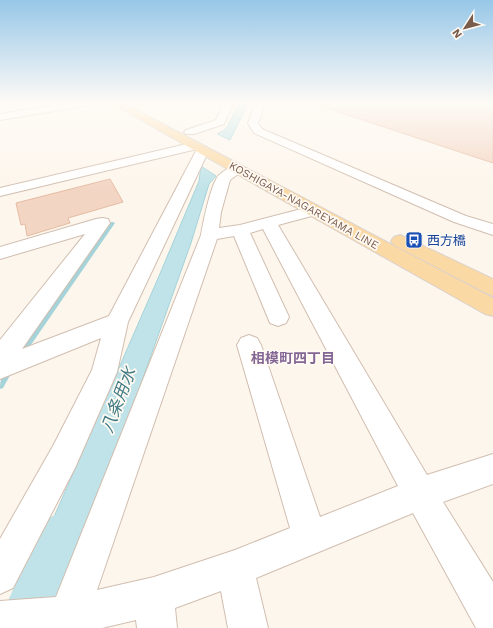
<svg xmlns="http://www.w3.org/2000/svg" width="493" height="628" font-family="'Work Sans','Noto Sans JP',sans-serif">
<style>
.commercial{fill:#fde8e0}
.water{fill:#bfe3e8;stroke:#a5d3da}
.lines{fill:none;stroke-linecap:round;stroke-linejoin:round}
.stream{fill:#a5d3da;fill-rule:evenodd}
.river{fill:#bfe3e8;fill-rule:evenodd}
.building{fill:#f3d5c3;stroke:#e6bba3}
.minor-casing{stroke:#d1beb0;stroke-width:2}
.major-casing{stroke:#dad1cd;stroke-width:2}
.minor{fill:#fff;fill-rule:evenodd}
.major{fill:#fbd9a5;fill-rule:evenodd}
.labels{text-anchor:middle;stroke-width:3.5;stroke-linejoin:round;paint-order:stroke}
.far-street-label{font-size:11px;fill:#7a5c4d;stroke:#fffaf3}
.transit-label{font-size:13px;fill:#164399;stroke:#fffaf3;text-anchor:start}
.neighbourhood-label{font-size:14px;font-weight:bold;fill:#846695;stroke:#fffaf3}
.near-water-label{font-size:17px;font-style:italic;fill:#437c86;stroke:#fffaf3}
</style>
<rect width="100%" height="100%" fill="#fdf6ec"/>
<path class="commercial" d="M152 102H199L197 104 172 112Z"/>
<path class="water" d="M240 102H249L230 140 217 134 226 129Z
M201 166 216 176 209 184 191 243 69 586 23 588 159 276 199 181Z"/>
<g class="lines">
<path class="stream" d="M111 222H113L115 223 24 355 22 356 20 355 19 353 20 351Z
M10 367 12 368 13 370 3 388 0 389C0 380 2 372 10 367Z"/>
<path class="river" d="M64 511 84 520 93 540 62 628H0V619L44 520Z"/>
</g>
<path class="building" d="M317 102H493V163L317 105Z
M110 179 123 202 68 218 70 223 27 236 25 224 21 225 16 203Z"/>
<g class="lines">
<g class="minor-casing">
<path id="minor" d="M74 102H95L90 105 0 120V114Z
M224 102H234L224 124 194 134H186L184 132 186 130 216 120Z
M256 102H266L258 123 262 129 466 216 493 224V235L454 222 254 133 248 123Z
M195 142 199 143 201 147H207L209 150 128 322 117 372 75 468 13 588 0 594V539L53 446 92 370 101 338 0 379V340L85 234 0 259V247L96 219 102 218 108 219 110 223 22 349 109 316 197 149 0 196V188Z
M238 165 243 166 245 169 230 180 221 212 219 228 240 225 313 206 319 208 321 211 319 214 278 225 427 475 493 454V484L443 502 493 582V628H476L413 513 256 578 268 628H228L221 591 175 608 177 628H137L136 620 102 628H0V601L56 597 201 235C203 223 211 183 219 175 223 171 232 166 238 165ZM263 229 398 486 320 517 261 345 257 338 249 335 241 338 237 345 290 528 235 550 154 577 97 590 217 239 234 236 270 323 278 326 286 323 289 317 250 233Z"/>
</g>
<g class="major-casing">
<path id="major" d="M109 102H121L493 298V316L485 314Z
M400 235 493 279V296L486 293 394 245 391 241 394 237Z"/>
</g>
<use href="#minor" class="minor"/>
<use href="#major" class="major"/>
</g>
<linearGradient id="sky" x2="0" y2="1"><stop stop-color="#97c7e8"/><stop offset="0.54" stop-color="#fefbf6"/><stop offset="1" stop-color="#fefbf6" stop-opacity="0"/></linearGradient>
<rect width="493" height="190" fill="url(#sky)"/>
<defs>
<g id="bus-square" transform="scale(0.9)"><rect x="-9" y="-9" width="18" height="18" rx="4" fill="#1a4fb4" stroke="#fffaf3"/><path d="M-5-6H5V4H4V6H2V4H-2V6H-4V4H-5ZM-3.5-4V0h7V-4ZM-3.5 1.2v1.5H-2V1.2ZM2 1.2v1.5H3.5V1.2Z" fill="#fff"/></g>
</defs>
<g fill-rule="evenodd">
<use href="#bus-square" x="414" y="240"/>
</g>
<g class="labels">
<g class="far-street-label">
<text transform="translate(304 205) rotate(29)" y="4">KOSHIGAYA-NAGAREYAMA LINE</text>
</g>
<g class="transit-label">
<text x="427" y="245">西方橋</text>
</g>
<g class="neighbourhood-label">
<text x="293" y="363">相模町四丁目</text>
</g>
<g class="near-water-label">
<text transform="translate(118 400) rotate(-69)" y="6">八条用水</text>
</g>
</g>
<g transform="translate(465 28) rotate(234)" stroke="#fffaf3" stroke-width="3" paint-order="stroke">
<path d="M0-3L7 15L0 10L-7 15Z" fill="#7a5c4d"/>
<text y="-6" font-size="11" font-weight="bold" text-anchor="middle" fill="#7a5c4d">N</text>
</g>
</svg>
